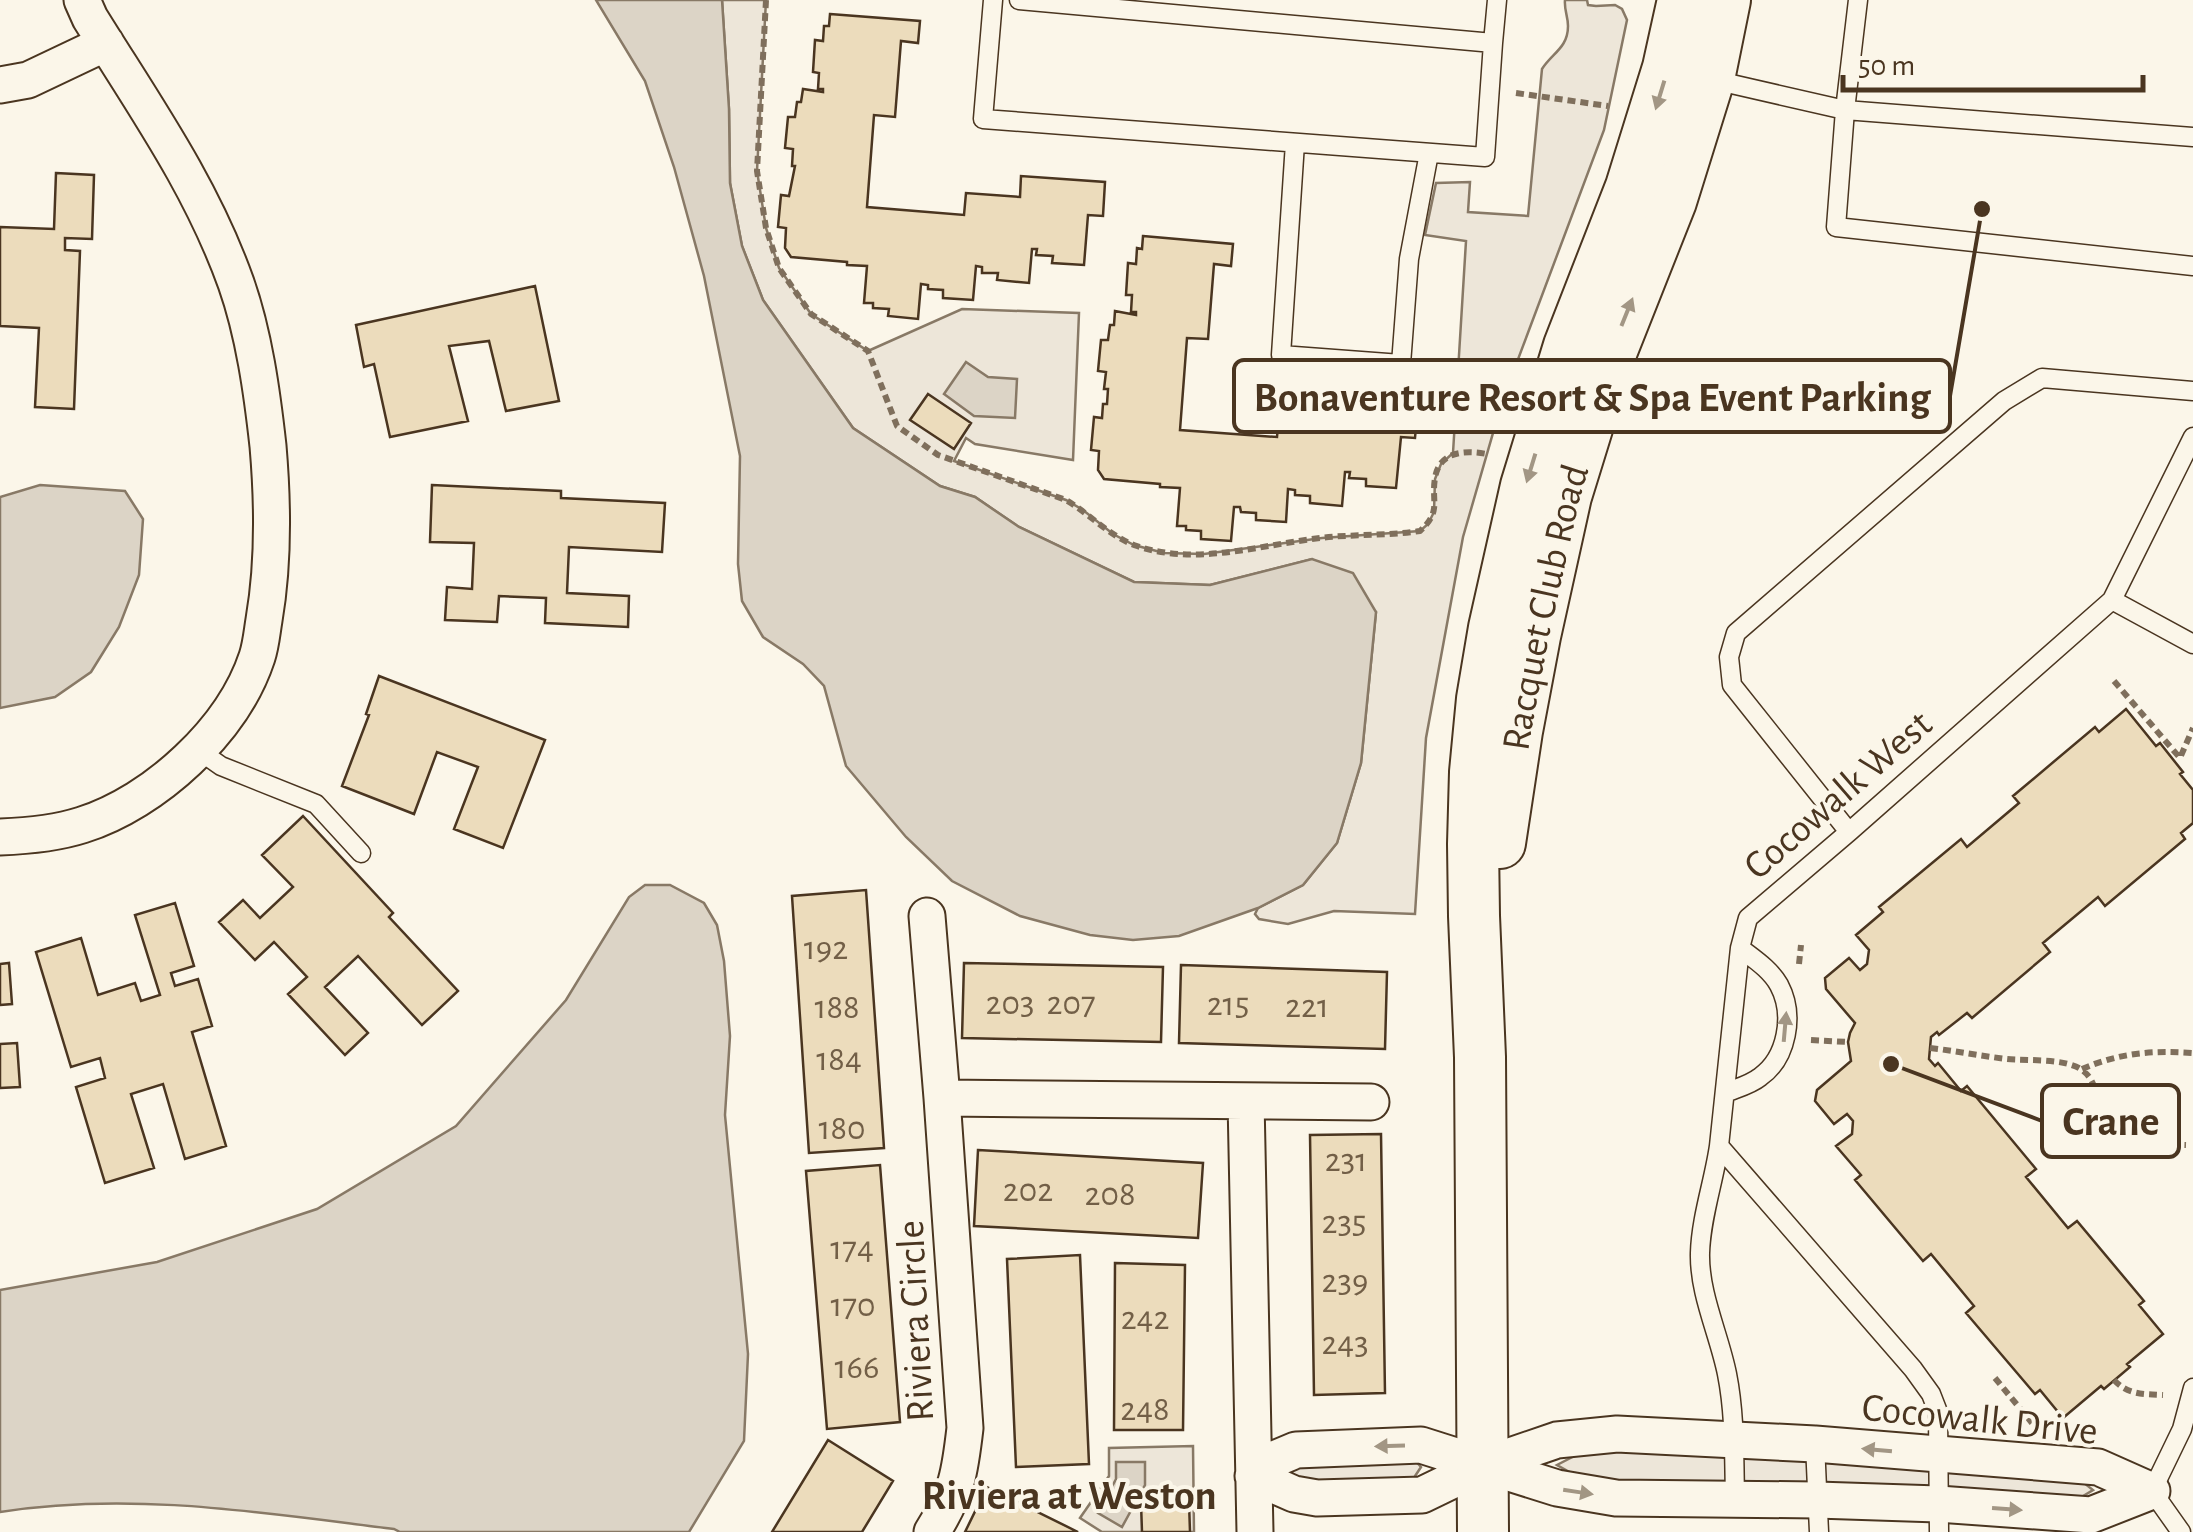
<svg xmlns="http://www.w3.org/2000/svg" width="2193" height="1532" font-family="'Alegreya Sans',sans-serif">
<style>
.green{fill:#ede6d9;stroke:#887966;stroke-width:2.5}
.water{fill:#dcd4c6;stroke:#887966;stroke-width:2.5}
.building{fill:#ecdcbc;stroke:#4a3520;stroke-width:2.5}
.lines{fill:none;stroke-linecap:round;stroke-linejoin:round}
.lane-casing{stroke:#4a3520;stroke-width:21}
.street-casing{stroke:#4a3520;stroke-width:39}
.secondary-casing{stroke:#4a3520;stroke-width:54}
.path{stroke:#7f6f5c;stroke-width:6;stroke-dasharray:8 5;stroke-linecap:butt}
.lane{stroke:#fbf6e9;stroke-width:18}
.street{stroke:#fbf6e9;stroke-width:35}
.secondary{stroke:#fbf6e9;stroke-width:50}
.oneway{fill:#a29684}
.labels{text-anchor:middle;stroke-width:8;stroke-linejoin:round;paint-order:stroke}
.number-label{font-size:35px;fill:#725f47}
.street-label{font-size:40px;fill:#4a3520;stroke:#fbf6e9}
.neighbourhood-label{font-size:42px;font-weight:bold;fill:#4a3520;stroke:#fbf6e9}
.leader{fill:none;stroke:#4a3520;stroke-width:4}
.callout-dot{fill:#4a3520;stroke:#fbf6e9;stroke-width:4}
.callout{fill:#fbf6e9;stroke:#4a3520;stroke-width:4}
.callout-label{font-size:42px;text-anchor:middle;font-weight:bold;fill:#4a3520}
</style>
<rect width="100%" height="100%" fill="#fbf6e9"/>
<path class="green" d="M722 0H766L757 171 766 228 779 268 811 314 868 351 962 309 1079 313 1073 460 975 444 966 438 954 461 1066 500 1083 510 1113 534 1134 545 1164 553 1204 554 1322 538 1420 531 1428 524 1434 512 1435 479 1441 464 1453 453 1466 241 1425 235 1436 183 1470 182 1468 212 1528 216 1542 69C1552 53 1568 48 1568 26 1568 16 1564 10 1565 0H1587L1588 5 1596 6 1615 5 1622 9 1627 20 1604 130 1502 402 1463 537 1426 738 1415 914 1334 911 1288 924 1259 919 1255 914 1258 908 1303 885 1337 843 1361 763 1376 612 1312 559 1210 585 1134 582 1019 527 975 497 940 486 853 428 763 300 742 246 730 183 729 109Z
M1617 1434 2060 1464 2093 1490 2055 1513 1616 1498 1557 1465Z
M1401 1445 1421 1467 1402 1496 1317 1498 1277 1470Z
M1193 1446 1194 1532H1102L1080 1518 1109 1476V1448Z"/>
<path class="water" d="M596 0H722L729 109 730 183 742 246 763 300 853 428 940 486 975 497 1019 527 1134 582 1210 585 1312 559 1353 573 1376 612 1361 763 1337 843 1303 885 1258 908 1179 936 1133 940 1090 935 1020 916 952 881 906 837 846 766 824 686 803 664 763 637 742 601 738 564 740 456 704 276 674 167 645 81Z
M966 362 988 377 1017 379 1015 418 974 416 944 394Z
M40 485 125 491 143 519 139 575 119 627 91 672 55 697 0 708V497Z
M645 885H670L704 903 717 925 724 961 730 1036 725 1115 748 1354 744 1441 689 1532H400L394 1529C264 1513 131 1491 0 1512V1290L157 1262 317 1209 456 1126 566 1000 629 897Z
M1116 1462H1145V1485L1122 1527 1098 1513 1116 1479Z"/>
<path class="building" d="M830 14 920 21 918 43 901 41 895 117 874 115 867 207 964 215 966 193 1020 197 1021 176 1105 182 1103 216 1088 215 1084 265 1052 263 1053 256 1036 255 1037 249H1032L1029 283 997 280 998 273H982V267L976 266 973 300 943 298V290L928 289V285L921 284 918 319 888 316 889 309 873 308V303H864L867 266 847 265V262L791 257 785 248 786 228 778 227 781 195 789 196 795 166H792L793 149 785 148 788 117H795L797 102H801L803 89 823 92V89H818L819 73 813 72 815 40 823 41 824 26H829Z
M56 173 94 175 92 239 65 238V250L80 251 74 409 35 407 39 328 0 326V227L54 229Z
M1143 236 1233 244 1231 266 1214 264 1208 339 1187 338 1180 430 1277 437 1279 415 1332 420 1334 398 1418 405 1415 438 1401 437 1396 488 1366 486V479L1349 478 1350 472H1345L1342 506 1310 503V496L1295 495V490L1288 489 1286 522 1256 520V513L1241 512 1240 507H1234L1231 541 1201 539V531L1186 530V526H1177L1180 488 1160 487V484L1104 479 1098 470 1099 451 1091 450 1094 417 1102 418 1103 404H1107L1108 389H1104L1106 372 1098 371 1101 340H1108L1110 325H1114L1115 311 1136 315V312H1131L1132 295H1126L1128 263 1136 264 1137 248 1142 249Z
M535 286 559 401 506 411 489 341 449 346 468 421 390 437 374 364 364 367 356 325Z
M928 394 971 423 954 449 910 420Z
M432 485 561 491V498L665 503 662 552 569 547 567 593 629 596 628 627 545 623 546 598 499 596 497 622 445 620 447 587 472 589 474 543 430 542Z
M379 676 545 740 503 848 454 829 478 767 437 752 414 814 342 786 369 715 366 714Z
M2126 709 2156 746 2160 743 2183 772 2180 774 2193 790V823L2181 833 2185 839 2105 906 2098 897 2043 943 2050 952 1972 1018 1967 1013 1939 1035 1937 1032 1931 1037 1929 1059 1935 1066 1938 1063 1961 1091 1967 1086 2036 1169 2026 1177 2068 1228 2077 1221 2144 1301 2139 1305 2163 1334 2127 1364 2130 1367 2104 1389 2101 1386 2063 1418 2040 1390 2035 1394 1966 1313 1974 1306 1931 1254 1923 1261 1855 1180 1861 1175 1836 1146 1852 1134 1853 1121 1847 1114 1834 1124 1815 1101 1817 1090 1851 1061 1848 1042 1850 1033 1855 1023 1826 989 1825 978 1849 958 1860 970 1867 964 1869 950 1856 935 1883 912 1879 907 1961 839 1967 847 2019 803 2013 796 2095 727 2099 732Z
M303 816 393 913 389 917 458 991 422 1025 358 956 325 987 368 1033 345 1055 288 994 307 977 274 942 255 960 219 922 243 900 260 918 293 887 262 855Z
M866 890 884 1148 809 1153 792 896Z
M175 903 194 966 171 973 175 986 198 979 212 1026 192 1032 226 1146 185 1159 163 1084 131 1094 154 1168 105 1183 76 1087 105 1078 100 1058 71 1067 36 952 81 938 98 995 135 983 141 1001 160 995 135 915Z
M9 963 12 1004 0 1005V964Z
M964 963 1163 967 1161 1042 962 1038Z
M1181 965 1387 972 1385 1049 1179 1043Z
M17 1043 20 1087 0 1088V1044Z
M1381 1134 1385 1393 1314 1395 1310 1135Z
M978 1150 1203 1163 1198 1238 974 1226Z
M880 1165 900 1422 827 1429 806 1171Z
M1080 1255 1089 1464 1016 1467 1007 1259Z
M1115 1263 1185 1265 1183 1430H1114Z
M828 1440 893 1481 862 1532H772Z
M987 1487 1078 1532H965Z
M1189 1502 1190 1532H1142L1141 1503Z"/>
<g class="lines">
<g class="lane-casing">
<path id="lane" d="M993 0 983 119 1485 157 1493 43
M1019 0 1493 43 1497 0
M1858 0 1845 110 1836 227 2193 266
M1714 80 1845 110 2193 137
M1295 143 1281 355 1401 364 1409 259 1429 153
M2112 600 2193 644
M197 749 221 766 316 804 361 853
M1849 832 1732 685 1729 657 1736 633 2004 401 2042 378 2193 391
M1725 1093C1737 1088 1750 1085 1760 1077 1787 1058 1795 1015 1779 985 1770 969 1754 959 1740 948
M1719 1146C1714 1181 1701 1217 1700 1253 1699 1294 1719 1334 1727 1374 1735 1414 1734 1457 1735 1498
M1815 1444 1819 1532
M1939 1532 1938 1412 1931 1394 1913 1369 1719 1146 1740 948 1748 918 1849 832 2112 600 2193 437
M2181 1532 2152 1491 2182 1429 2193 1388"/>
</g>
<g class="street-casing">
<path id="street" d="M0 85 28 80 106 43
M0 837C27 836 57 833 82 825 155 802 233 730 257 657 261 645 262 632 264 620 274 562 273 504 268 446 262 392 254 334 236 283 201 185 144 105 90 18L82 0
M927 916 942 1098 965 1428C960 1472 957 1493 932 1532
M942 1098 1371 1102
M1246 1101 1255 1532
M1484 1465 1557 1488 1616 1498 1817 1500 1938 1504 2091 1515 2152 1491 2098 1467 1815 1444 1617 1434 1557 1440 1484 1465 1422 1495 1317 1498 1294 1494 1253 1476 1277 1458 1296 1450 1421 1445 1484 1465"/>
</g>
<g class="secondary-casing">
<g id="secondary">
<path id="s1" d="M1500 843 1517 731 1535 636 1566 496 1608 360 1671 201 1709 79 1725 0"/>
<path d="M1483 1532 1480 1057 1474 916 1473 844 1475 772 1482 699 1494 628 1526 486 1569 346 1631 187 1668 68 1683 0"/>
</g>
</g>
<path class="path" d="M766 0 757 171 766 228 779 268 811 314 868 351 897 426 938 455 1066 500C1090 514 1110 537 1137 546 1196 566 1260 545 1320 538 1353 534 1387 536 1420 531 1442 511 1431 502 1435 478 1439 451 1465 450 1487 454
M1516 93 1608 106
M2114 681 2180 758 2193 728
M1799 964 1801 945
M1811 1040 1848 1042
M1930 1048C1956 1051 1981 1056 2007 1059 2027 1061 2066 1058 2082 1070 2096 1080 2097 1097 2100 1112 2109 1147 2157 1144 2186 1145
M2082 1069C2119 1053 2153 1050 2193 1053
M1995 1378 2032 1423
M2114 1380C2128 1395 2143 1394 2163 1395"/>
<use href="#lane" class="lane"/>
<use href="#street" class="street"/>
<use href="#secondary" class="secondary"/>
</g>
<defs><path id="oneway-solid" d="M-6-.8H1V-3.2L6.5 0L1 3.2V.8H-6Z" transform="scale(2.5)"/></defs>
<g class="oneway">
<use href="#oneway-solid" transform="translate(1660 95) rotate(107)"/>
<use href="#oneway-solid" transform="translate(1627 312) rotate(-68)"/>
<use href="#oneway-solid" transform="translate(1531 468) rotate(107)"/>
<use href="#oneway-solid" transform="translate(1785 1027) rotate(-85)"/>
<use href="#oneway-solid" transform="translate(1390 1446) rotate(178)"/>
<use href="#oneway-solid" transform="translate(1877 1450) rotate(-175)"/>
<use href="#oneway-solid" transform="translate(1578 1492) rotate(9)"/>
<use href="#oneway-solid" transform="translate(2007 1509) rotate(4)"/>
</g>
<g class="labels">
<g class="number-label">
<text x="826" y="959">192</text>
<text x="1010" y="1014">203</text>
<text x="1071" y="1014">207</text>
<text x="1228" y="1015">215</text>
<text x="1307" y="1017">221</text>
<text x="837" y="1018">188</text>
<text x="839" y="1070">184</text>
<text x="842" y="1139">180</text>
<text x="1346" y="1171">231</text>
<text x="1028" y="1201">202</text>
<text x="1110" y="1205">208</text>
<text x="1344" y="1233">235</text>
<text x="852" y="1259">174</text>
<text x="1345" y="1292">239</text>
<text x="853" y="1316">170</text>
<text x="1145" y="1329">242</text>
<text x="1345" y="1354">243</text>
<text x="857" y="1378">166</text>
<text x="1145" y="1420">248</text>
</g>
<g class="street-label">
<text dy="14" stroke="none"><textPath href="#s1" startOffset="240">Racquet Club Road</textPath></text>
<text transform="translate(1837 794) rotate(-41)" y="14">Cocowalk West</text>
<text transform="translate(914 1321) rotate(-93)" y="14">Riviera Circle</text>
<text transform="translate(1980 1418) rotate(6)" y="14">Cocowalk Drive</text>
</g>
<g class="neighbourhood-label">
<text x="1069" y="1509">Riviera at Weston</text>
</g>
</g>
<path class="leader" d="M1982 209L1950 396M1891 1064L2042 1121"/>
<g class="callout-dot">
<circle cx="1982" cy="209" r="10"/>
<circle cx="1891" cy="1064" r="10"/>
</g>
<g class="callout">
<rect x="1234" y="360" width="716" height="72" rx="10"/>
<rect x="2042" y="1085" width="137" height="72" rx="10"/>
</g>
<g class="callout-label">
<text x="1592" y="411">Bonaventure Resort &amp; Spa Event Parking</text>
<text x="2111" y="1135">Crane</text>
</g>
<path d="M1843 75v15h300v-15" fill="none" stroke="#4a3520" stroke-width="5"/>
<text x="1858" y="75" font-size="30" fill="#4a3520" stroke="#fbf6e9" stroke-width="8" paint-order="stroke">50 m</text>
</svg>
